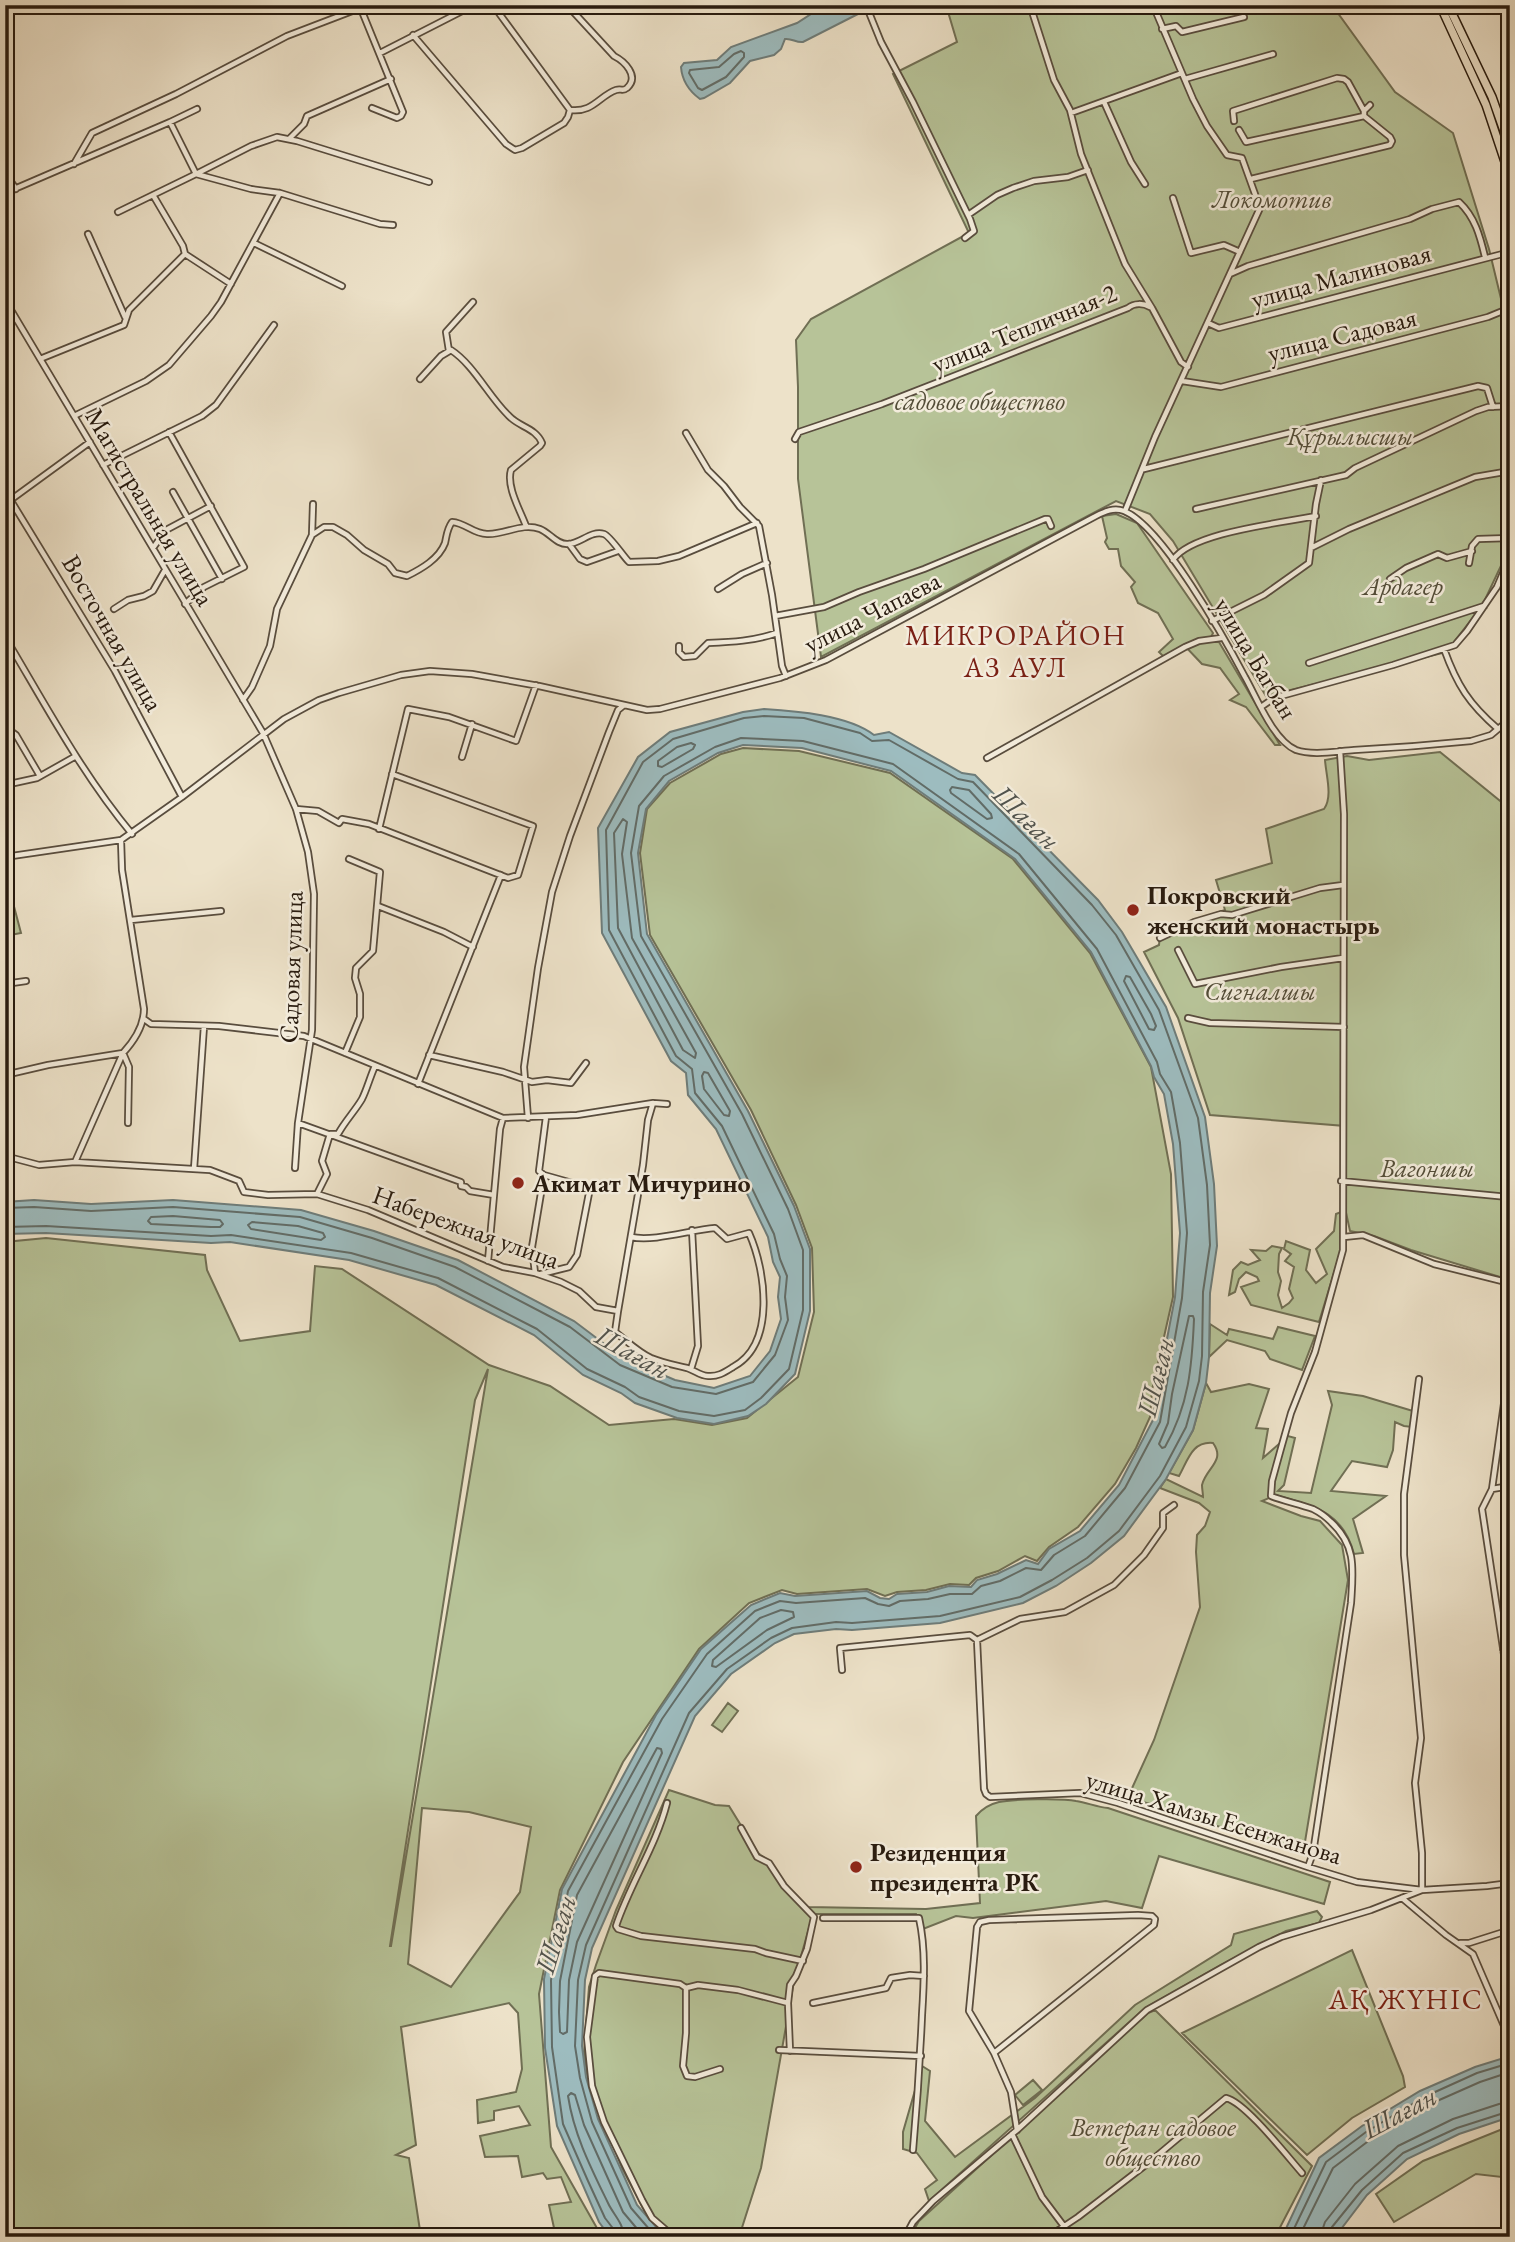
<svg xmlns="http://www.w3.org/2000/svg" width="1515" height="2242" font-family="'EB Garamond',serif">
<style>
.green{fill:#b7c398;stroke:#706f54;stroke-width:2;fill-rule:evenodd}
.water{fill:#9dbcbf;stroke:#6e7c79;stroke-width:2}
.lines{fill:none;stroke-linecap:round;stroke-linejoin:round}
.shore{stroke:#626c67;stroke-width:2}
.minor-casing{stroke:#594d3e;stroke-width:8}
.highway-casing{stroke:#281b0f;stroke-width:10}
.minor{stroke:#f3ecdc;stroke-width:4.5}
.highway{stroke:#ede2c9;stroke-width:7}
.poi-dot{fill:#8f2418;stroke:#f3ecdc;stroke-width:2.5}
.labels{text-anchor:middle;stroke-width:5;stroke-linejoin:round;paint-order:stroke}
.park-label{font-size:26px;font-style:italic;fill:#534d38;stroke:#f3ecdc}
.street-label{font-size:26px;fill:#281b0f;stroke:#f3ecdc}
.poi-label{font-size:26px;font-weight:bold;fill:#281b0f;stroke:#f3ecdc;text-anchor:start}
.neighbourhood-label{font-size:28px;letter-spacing:2px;fill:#7a1f14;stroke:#f3ecdc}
.water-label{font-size:28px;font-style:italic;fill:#51534d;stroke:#f3ecdc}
</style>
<rect width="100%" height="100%" fill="#ede2c9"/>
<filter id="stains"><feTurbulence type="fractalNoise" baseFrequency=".00286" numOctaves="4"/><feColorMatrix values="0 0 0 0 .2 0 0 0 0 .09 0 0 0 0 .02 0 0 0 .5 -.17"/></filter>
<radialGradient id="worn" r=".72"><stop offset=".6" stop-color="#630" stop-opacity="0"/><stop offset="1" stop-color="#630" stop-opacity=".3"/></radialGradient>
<path class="green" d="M946 5H1332L1395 92 1453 133 1489 249 1510 336V537L1508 551 1482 606 1446 652 1266 696 1173 541 1150 514 1116 501 821 657 798 479V387L796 340 811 319 969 233 893 74 957 42Z
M1116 514 1137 523 1213 633 1209 642H1219L1280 745H1275L1246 707 1230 700 1239 694 1220 668 1202 664 1184 645 1164 657 1159 652 1173 639 1158 613 1138 603 1131 587 1135 582 1121 566 1118 549H1109L1105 542 1107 538 1102 516Z
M743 748 799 751 890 773 1013 859 1090 953 1151 1067 1171 1174 1173 1297 1152 1390 1150 1417 1136 1448 1115 1484 1078 1527 1049 1547 1037 1561 1025 1556 998 1571 976 1578 969 1585 950 1584 926 1590 897 1592 885 1596 867 1589 797 1594 782 1590 749 1603 699 1649 623 1762 560 1890 539 1994 551 2147 602 2237H556L549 2205 571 2202 561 2177 547 2179 543 2173 522 2177 518 2156 485 2157 480 2136 530 2125 519 2106 494 2111V2120L478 2123 477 2100 516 2092 522 2069 518 2013 509 2003 401 2027 416 2145 396 2155 409 2158 421 2237H5V1242L46 1238 205 1255 207 1270 240 1341 310 1331 315 1266 342 1269 489 1365 550 1386 609 1425 674 1419 712 1425 747 1418 798 1377 814 1312 812 1248 796 1205 751 1110 650 935 640 853 647 809 670 783 721 754ZM488 1369 391 1946H390L475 1400ZM422 1808 469 1812 531 1827 520 1892 451 1987 408 1964Z
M1440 752 1510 809V1280L1411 1250 1374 1236 1350 1231 1345 1208V1126L1210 1115 1178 1018 1144 952 1159 945 1160 935 1193 921 1225 910 1216 880 1272 863 1266 829 1324 809C1333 797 1326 775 1325 760L1347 756 1369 760Z
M5 880H7L21 933 5 936Z
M1341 1212V1250L1319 1322 1251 1305 1241 1287 1259 1281 1257 1277 1246 1272 1239 1279 1235 1292 1229 1295 1233 1270 1241 1262 1248 1265 1260 1260 1251 1250 1266 1251 1272 1246 1282 1248 1279 1254 1278 1272 1281 1281 1278 1295 1282 1308 1289 1303 1293 1298 1289 1289 1294 1267 1285 1261 1291 1254 1284 1249 1286 1241 1310 1250 1306 1270 1316 1283 1327 1274 1316 1249 1334 1231 1336 1214Z
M1210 1324 1227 1335 1229 1329 1273 1339 1278 1327 1315 1336 1302 1370 1270 1359 1265 1351 1227 1340 1209 1357Z
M1206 1383 1211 1392 1249 1384 1269 1389 1256 1428 1268 1429 1263 1458 1288 1436 1295 1438 1284 1485 1278 1491 1311 1493 1332 1405 1328 1391 1363 1396 1413 1411 1412 1427 1404 1426 1395 1422 1393 1450 1387 1467 1352 1461 1331 1491 1386 1496 1353 1519 1363 1553 1354 1554C1343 1511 1313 1506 1276 1495L1262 1501 1301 1516 1320 1521 1342 1545 1348 1580 1303 1854 1128 1797 1154 1740 1200 1607 1196 1552 1197 1535 1205 1526 1210 1512 1199 1503 1160 1488 1166 1479 1203 1497C1203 1493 1202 1489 1202 1485 1206 1468 1226 1461 1213 1443 1192 1441 1188 1460 1179 1476L1169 1473 1193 1430Z
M728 1703 738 1711 722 1732 712 1725Z
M669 1790 715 1805 729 1806 758 1853 769 1861 791 1891 807 1907 926 1909 980 1903 976 1816C982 1809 990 1804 999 1802 1012 1799 1063 1798 1076 1801 1088 1803 1097 1807 1108 1808L1330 1882 1324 1904 1159 1856 1142 1908 1106 1901 973 1918 956 1916 923 1929 916 1914H813L794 1981 761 2168 739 2237H669L645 2212 622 2168 588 2081 584 2052 589 1987 596 1965 616 1910Z
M1317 1911 1322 1917 1319 1923 1286 1931 1221 1965 1145 2008 929 2201 925 2189 937 2180 917 2153 903 2149V2132L922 2066 930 2071 925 2121 955 2157 1035 2098 1135 2005 1231 1945 1234 1934Z
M1352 1950 1403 2076 1405 2087 1352 2118 1307 2155 1182 2033Z
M1153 2011H1156L1312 2166 1275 2237H913L916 2231H913L919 2221 1148 2013Z
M1033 2080 1042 2090 1023 2105 1015 2095Z
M1510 2126V2178L1476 2174 1394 2222 1376 2194 1423 2161Z"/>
<path class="water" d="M825 5H853L858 14 803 42C796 43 792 38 785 39L781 49 774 55 750 61 730 83 704 98 700 99C689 91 682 80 681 67L684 63 717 60 731 47 797 23Z
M764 709C796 711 848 715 874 735L889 732 962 773 975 775 1098 900 1122 932 1166 1007 1205 1117 1214 1184 1217 1246 1210 1293 1209 1357 1206 1383 1193 1430 1166 1479 1124 1536 1091 1563 1056 1586 1023 1603 940 1623 852 1630 836 1629 794 1634 775 1643 731 1674 695 1716 592 1948 585 1980 582 2046 586 2077 598 2119 637 2205 665 2237H610L599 2222 557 2126 545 2048 544 1979 562 1889 656 1715 701 1649 751 1605 780 1593 795 1596 867 1591 880 1598 889 1599 897 1594 927 1592 949 1586 971 1587 977 1580 997 1574 1026 1560 1038 1564 1049 1549 1080 1531 1119 1485 1153 1420 1157 1391 1175 1297 1180 1233 1173 1144 1164 1094 1154 1077 1151 1066 1091 952 1015 859 891 771 802 748 743 745 718 753 669 781 646 809 638 853 647 934 748 1111 794 1206 810 1249V1311L795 1374 766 1404 748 1416 714 1424 677 1418 635 1403 621 1393 583 1375 534 1335 436 1285 349 1260 230 1242 211 1243 46 1233 5 1234V1202L34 1200 91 1204 173 1200 301 1210 374 1231 458 1260 574 1321 623 1358 675 1380 714 1388 750 1376 770 1351 781 1319 778 1297 780 1277 773 1262 768 1237 716 1129 688 1095 686 1073 671 1061 602 933 598 828 638 757 670 732 743 712Z
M1510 2056V2117L1459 2134 1407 2159 1367 2195 1335 2237H1282L1319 2158 1362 2126 1420 2091 1475 2067Z"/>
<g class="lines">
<path class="shore" d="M741 51 744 53V57L726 77 702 90 698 88 689 73 690 70 719 67 734 54Z
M691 743 695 745 693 749 662 767 658 766V761L677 747Z
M952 787 969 790 991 814 992 818 987 819 951 793 950 790Z
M623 819 627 822 622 854 632 938 696 1053 695 1058 683 1050 618 928 614 833Z
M1126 976 1130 977 1151 1014 1156 1026 1154 1030 1149 1029 1124 981Z
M704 1072 708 1073 730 1111 729 1116 724 1115 704 1089 702 1076Z
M5 1208 34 1207 91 1211 173 1207 300 1217 372 1238 455 1267 570 1327 620 1365 672 1387 716 1394 753 1382 775 1355 788 1320 785 1297 787 1276 780 1259 774 1234 722 1126 695 1093 692 1069 676 1056 609 930 606 830 643 762 673 739 744 718 764 716 804 718 860 733 872 741 889 740 958 779 973 782 1092 905 1116 935 1159 1010 1198 1118 1207 1185 1210 1245 1203 1292 1202 1356 1199 1381 1186 1427 1160 1476 1119 1531 1087 1558 1052 1580 1020 1597 940 1616 852 1623 836 1622 792 1628 771 1638 727 1669 689 1713 586 1945 578 1980 575 2046 580 2078 592 2122 631 2208 656 2237
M173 1216 220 1220 223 1224 220 1227H211L151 1224 148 1221 151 1217Z
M252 1222 298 1226 323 1233 325 1237 321 1240 251 1229 248 1225Z
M5 1227 46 1226 211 1236 231 1235 351 1253 438 1278 537 1329 587 1369 625 1387 639 1397 679 1411 714 1416 745 1410 761 1398 789 1369 803 1310V1250L788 1209 742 1114 641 936 631 853 639 806 664 776 715 747 741 738 803 741 893 764 1019 854 1097 949 1157 1062 1160 1074 1171 1092 1180 1143 1187 1233 1182 1298 1160 1422 1125 1488 1085 1536 1054 1555 1041 1570 1026 1568 1000 1581 981 1586 972 1594H950L928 1599 900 1601 889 1606 878 1604 865 1598 796 1603 780 1601 755 1611 707 1654 662 1719 568 1891 551 1980 552 2047 563 2124 588 2181 605 2218 615 2231 616 2237
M1189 1316H1193L1194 1319C1192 1366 1189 1405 1165 1447L1162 1448 1159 1444 1168 1423 1172 1394Z
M781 1610 793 1612 794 1617 767 1630 716 1667 712 1666 713 1660 760 1618Z
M657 1748 661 1749 662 1753 577 1942 569 1980 567 2032 563 2034 560 2032 559 2012 560 1981 577 1895Z
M624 2237C624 2224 613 2214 608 2203 591 2168 574 2135 568 2096L571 2093 575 2095 584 2125 623 2212 644 2237
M1290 2237 1326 2162 1366 2132 1424 2097 1477 2073 1510 2063
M1299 2237 1333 2168 1371 2139 1428 2105 1480 2082 1510 2072
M1320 2237 1325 2222 1355 2184 1398 2146 1453 2119 1499 2104 1510 2102
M1329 2237 1332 2227 1362 2190 1403 2153 1457 2128 1510 2111"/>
<g class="minor-casing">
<path id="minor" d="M567 5 614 56C624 61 640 76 627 88 622 92 622 88 616 90 599 96 593 113 570 110
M866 5 881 42 913 102 970 219 974 231 965 238
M1030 5 1054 80 1070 110 1081 154 1125 264 1152 308 1181 362 1188 367
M361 9 403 112 401 116 397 118 372 108
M1162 29 1176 26 1182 32 1244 17
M413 35 506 144 515 150 522 148 564 123 568 117 570 110 493 5
M380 53 474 5
M1185 79 1273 54
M1104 102 1131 162 1145 184
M1071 113 1182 73
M1234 121 1233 111 1337 78 1344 79 1348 82 1364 111
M170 122 196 174 251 146 277 137 297 141 429 182
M1239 130 1246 142 1364 116
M289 139 304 124 307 116 391 79
M74 164 92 133 176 94 287 36 368 5
M5 173 16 189
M1251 179 1390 145 1392 141 1390 137 1364 116V111L1370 105
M5 193 170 122 197 109
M1173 198 1191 253 1224 245 1240 252
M118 212 196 174 251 189 280 193 380 224 393 225
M968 215 997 195 1013 188 1034 181 1068 177 1088 170
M88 234 125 317
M254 243 342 286
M185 254 231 284
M1230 274 1248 266 1410 219 1432 209 1459 202C1475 217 1480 236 1485 257
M5 300 263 733 296 809 308 852 314 894 312 1030 298 1123 295 1168
M1208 323 1219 328 1510 252
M449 351 446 332 473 302
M40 359 124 325 129 310 185 254 183 246 153 195
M420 379 441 356 451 350C474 365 489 397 509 416 519 427 536 428 542 443L540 446 511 470C506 486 520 510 526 526
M1182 381 1221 387 1488 317 1510 308
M74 416 146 381 169 365 211 316 221 302 280 193
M169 432 244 567 204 587 185 604
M686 433 708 470 724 486 740 507 759 526 772 595 782 666 786 676
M795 439 799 432 882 404 1128 308C1134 303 1143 303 1150 307
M103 465 202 416 216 405 274 325
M1144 469 1478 386 1487 388 1493 407
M5 491 115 671 182 797
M173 492 222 579
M5 504 90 442
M1196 509 1346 475 1355 468 1476 411 1488 407 1510 406
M1125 511 1155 437 1260 208 1242 158 1227 155 1207 126 1193 99 1153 5
M312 535 324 527H333L347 535 364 550 388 564 395 573 407 576C421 569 439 559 445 543 447 534 447 529 452 522 466 523 473 534 487 534 505 535 522 522 540 529 550 533 557 545 568 544 580 544 591 530 604 534 610 536 623 556 629 562L658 561 679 556 757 523
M569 544 580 559 587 562 618 551
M153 548 166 530 211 506
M1311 548 1349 529 1475 477 1510 471
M1173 560C1191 532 1283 523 1316 516
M1469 563 1472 546 1478 539 1510 538
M1390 579 1406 568 1438 554 1447 558 1472 551
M718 589 742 574 767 563
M114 609 128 600 144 596 153 591 165 570
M775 616 824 607 859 592 924 569 1045 519H1048L1051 526
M1212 621 1264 595 1309 563 1316 504 1321 480
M5 637C45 704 82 774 132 834
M679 646V652L684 657 695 656 708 643C732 642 754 641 777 633
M1444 649C1457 685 1469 704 1498 729
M1309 663 1484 606
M243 700 252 687 270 646 277 609 312 535 313 504
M1261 707 1271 700 1281 696 1393 665 1455 645 1467 631 1497 587 1506 566 1510 549
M5 734 12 732 16 735 40 776
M462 757 472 724
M987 758 1185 647 1199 641 1221 638
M5 785 37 778 76 756
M296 809 318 811 339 823 342 819 369 824 508 878 518 875 533 826 392 774
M379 829 408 709 449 717 516 741 536 685
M5 857 121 840 182 797 284 719 319 700 339 693 401 675 430 671 472 674 539 686 647 710 660 709 780 678 826 660 1094 517C1104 512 1113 507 1124 511 1162 526 1225 639 1245 677 1257 698 1273 740 1296 750 1313 756 1337 751 1354 750 1393 748 1432 745 1471 741L1491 735 1510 719
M378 906 444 932 473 947
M131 920 221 911
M1160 938 1194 922 1221 914 1232 915 1320 888 1343 885
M1178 950 1195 984 1281 967 1343 958
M5 984 26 981
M1188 1018 1210 1023 1344 1027
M144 1019 151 1024 219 1026 304 1036 503 1118 577 1115 653 1103 667 1104
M345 1053 360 1017V994L355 978 356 968 373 951 380 872 349 859
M429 1055 503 1072 532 1082 547 1080 571 1083 586 1063
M5 1075 48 1065 123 1053 129 1067 128 1123
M418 1084 501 875
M528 1118 524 1067 538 968 552 892 570 836 609 732 618 710 623 706
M298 1123 461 1182V1186L466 1187 470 1191 494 1195
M5 1156 39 1165 75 1162 210 1170 239 1181 244 1192 268 1195 317 1194 368 1210 503 1267 535 1273 561 1282 579 1291 596 1307 618 1311 615 1332C627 1341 638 1352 651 1358 663 1363 675 1365 687 1368 694 1370 700 1376 708 1376 718 1377 725 1372 733 1367 776 1344 766 1271 749 1233L727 1239 715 1228C690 1230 654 1242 631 1237
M75 1162 123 1053C134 1041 144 1025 144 1009L122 870 121 840
M194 1169 204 1026
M1341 1181 1508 1197 1507 1205 1510 1216
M317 1194 327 1174 322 1161 330 1134H338C345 1121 355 1111 362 1099 367 1089 370 1077 375 1066
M1344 1237 1363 1235 1434 1264 1510 1283
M488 1261 500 1129 503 1118
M535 1273 532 1247 544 1175 539 1171 546 1117
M541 1274 569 1267 577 1255 590 1188 544 1175
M618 1311 643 1165 648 1120 653 1103
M1510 1361 1492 1489 1482 1509 1510 1694
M691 1369 698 1346 692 1230
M1492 1489 1510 1486
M977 1640 1020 1619 1065 1612 1114 1585 1144 1555 1163 1528V1513L1174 1505
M1503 1649H1510
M842 1670 840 1648 970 1635 977 1640 984 1789 986 1794 990 1797 1080 1793 1118 1803 1308 1867 1357 1882 1422 1890 1487 1886 1510 1883
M667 1803C656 1846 630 1884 616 1926L618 1929 641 1936 755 1949 766 1953 803 1961
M741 1828 757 1857 769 1863 784 1886 814 1917 807 1949 796 1976 790 1985 788 2003 790 2051
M1308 1867 1313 1853 1351 1603C1353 1570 1357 1546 1331 1522 1326 1517 1319 1512 1313 1509 1299 1504 1284 1501 1271 1496L1272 1481 1280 1452 1291 1413 1315 1352 1343 1250 1344 814 1340 751
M1402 1898 1446 1935 1473 1954 1508 2035
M823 1918H919C926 1949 924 1983 922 2015 920 2060 917 2105 913 2150
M1460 1943H1469L1510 1930
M686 1988 698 1985 738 1990 788 2003
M813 2003 886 1988 891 1978 910 1975 924 1976
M779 2050 921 2056
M994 2053 1154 1925 1155 1919 1152 1916 1138 1915 989 1920 980 1922 977 1927 969 2011 994 2053 1011 2092 1017 2130
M1012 2134 1042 2197 1072 2237
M674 2237 652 2218 642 2200 604 2122 592 2086 587 2037 595 1976 599 1973 680 1984 686 1988V2033L683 2066 687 2076 695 2077 720 2069
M905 2237 913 2222 933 2201 1017 2130 1147 2010 1259 1947 1281 1937 1371 1910 1422 1890V1853L1415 1783 1421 1738 1404 1555V1494L1419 1379
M1048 2237 1078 2217 1152 2160 1226 2098C1245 2102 1287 2156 1302 2173"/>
</g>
<g class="highway-casing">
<path id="highway" d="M1440 5 1486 105 1510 177
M1448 5 1492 97 1510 148"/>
</g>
<use href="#minor" class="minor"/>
<use href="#highway" class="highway"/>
</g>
<g class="poi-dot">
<circle cx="1133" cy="910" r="7"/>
<circle cx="518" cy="1183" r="7"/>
<circle cx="856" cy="1867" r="7"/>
</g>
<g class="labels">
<g class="park-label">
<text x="1272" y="208">Локомотив</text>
<text x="980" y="410">садовое общество</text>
<text x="1350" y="445">Құрылысшы</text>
<text x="1403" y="595">Ардагер</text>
<text x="1260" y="1000">Сигналшы</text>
<text x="1427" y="1177">Вагоншы</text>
<text x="1153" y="2136">Ветеран садовое<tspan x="1153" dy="30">общество</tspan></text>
</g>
<g class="street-label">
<text transform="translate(1341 276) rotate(-15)" y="9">улица Малиновая</text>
<text transform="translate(1024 328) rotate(-22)" y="9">улица Тепличная-2</text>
<text transform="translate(1342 335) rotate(-14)" y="9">улица Садовая</text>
<text transform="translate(150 507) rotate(59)" y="9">Магистральная улица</text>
<text transform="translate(872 612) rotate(-27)" y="9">улица Чапаева</text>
<text transform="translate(113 633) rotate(60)" y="9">Восточная улица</text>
<text transform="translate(1256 658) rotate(59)" y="9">улица Багбан</text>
<text transform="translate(291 967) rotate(-88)" y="9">Садовая улица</text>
<text transform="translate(466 1227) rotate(20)" y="9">Набережная улица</text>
<text transform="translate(1214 1817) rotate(17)" y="9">улица Хамзы Есенжанова</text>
</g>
<g class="poi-label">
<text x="1147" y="904">Покровский<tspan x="1147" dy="30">женский монастырь</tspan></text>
<text x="532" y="1192">Акимат Мичурино</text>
<text x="870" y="1861">Резиденция<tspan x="870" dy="30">президента РК</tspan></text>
</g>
<g class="neighbourhood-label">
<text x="1016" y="645">МИКРОРАЙОН<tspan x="1016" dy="32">АЗ АУЛ</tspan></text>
<text x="1406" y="2009">АҚ ЖҮНІС</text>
</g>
<g class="water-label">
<text transform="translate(1027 817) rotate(44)" y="10">Шаған</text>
<text transform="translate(633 1352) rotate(29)" y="10">Шаған</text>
<text transform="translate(1155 1377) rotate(-76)" y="10">Шаған</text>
<text transform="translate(555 1934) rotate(-73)" y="10">Шаған</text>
<text transform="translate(1399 2112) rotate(-28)" y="10">Шаған</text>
</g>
</g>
<rect width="1515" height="2242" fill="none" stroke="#ede2c9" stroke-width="28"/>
<rect x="7" y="7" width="1501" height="2228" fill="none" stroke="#281b0f" stroke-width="3.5"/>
<rect x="14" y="14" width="1487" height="2214" fill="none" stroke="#281b0f" stroke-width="2"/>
<rect width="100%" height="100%" filter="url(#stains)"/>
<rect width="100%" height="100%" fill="url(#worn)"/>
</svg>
